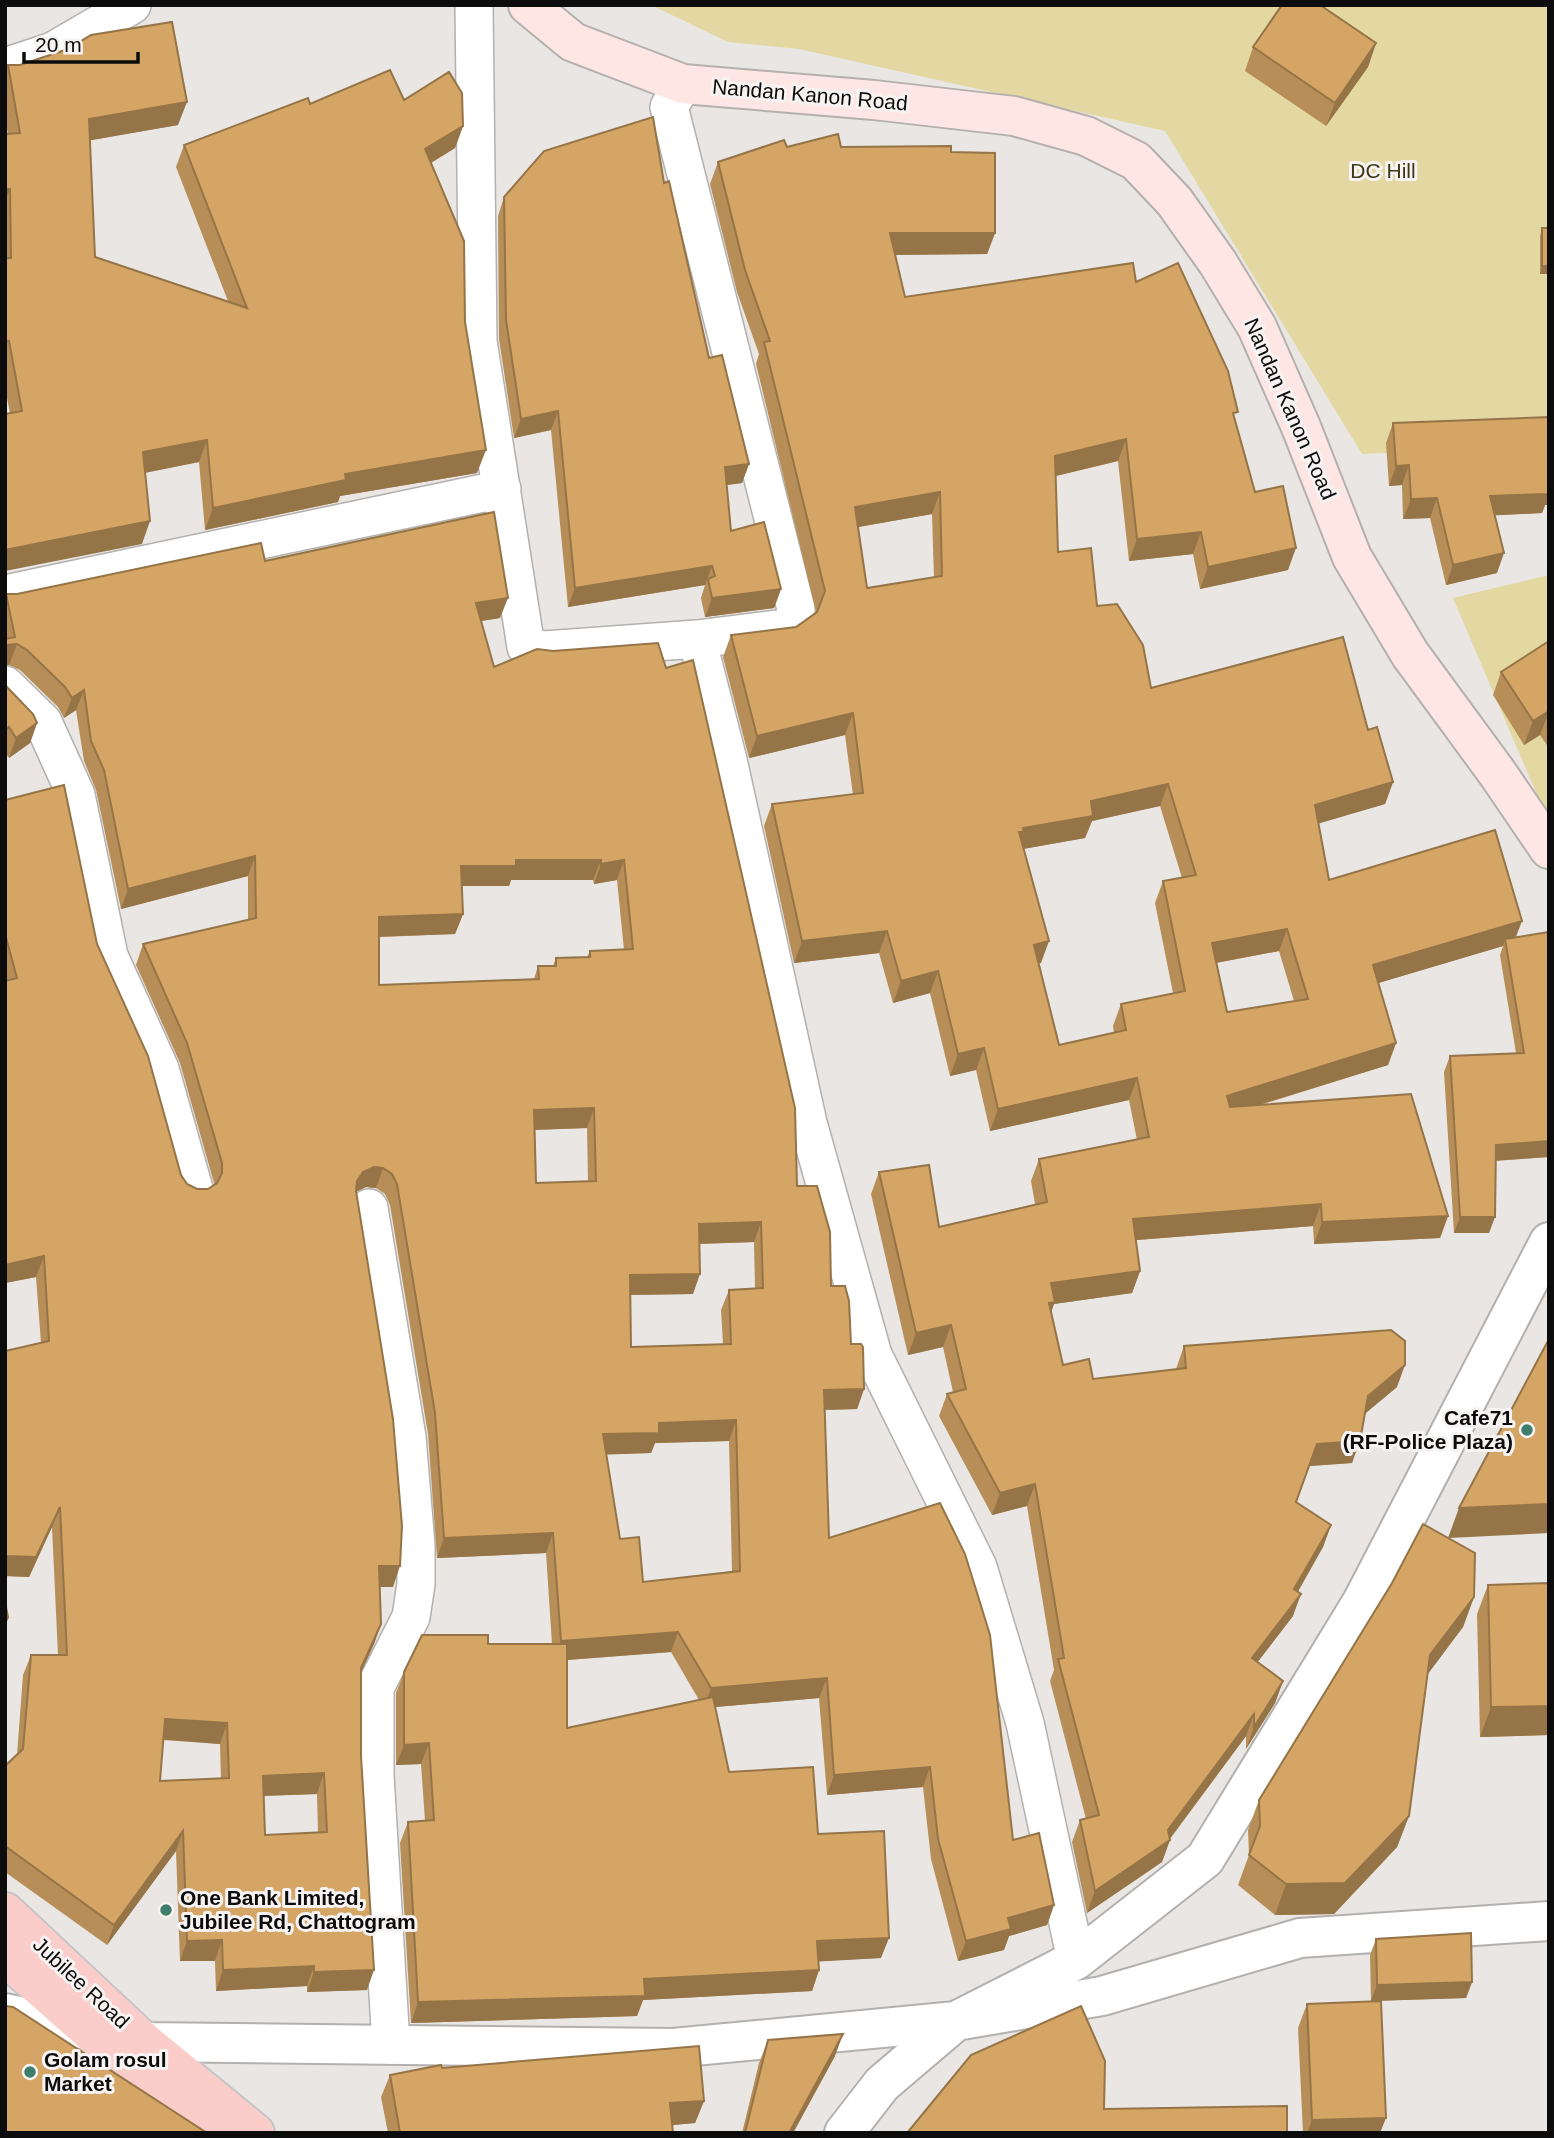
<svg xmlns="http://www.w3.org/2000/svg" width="1554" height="2138" font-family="Arial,sans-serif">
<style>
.green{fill:#e3d8a2}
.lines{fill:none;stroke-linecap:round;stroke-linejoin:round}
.minor-casing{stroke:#b3b0ae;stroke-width:40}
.tertiary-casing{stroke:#b3b0ae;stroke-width:42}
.secondary-casing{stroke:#b3b0ae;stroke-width:42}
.primary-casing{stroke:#c5c5c5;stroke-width:42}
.minor{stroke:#fff;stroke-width:37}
.tertiary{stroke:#fff;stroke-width:38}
.secondary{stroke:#fde6e4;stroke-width:38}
.primary{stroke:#fbcdca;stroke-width:38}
.wall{fill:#b78e57;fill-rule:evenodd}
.shaded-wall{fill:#957447}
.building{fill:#d5a565;stroke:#957447;stroke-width:2;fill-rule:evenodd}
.poi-dot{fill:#3f7e6d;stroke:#f7f3f2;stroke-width:2.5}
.labels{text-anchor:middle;stroke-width:6;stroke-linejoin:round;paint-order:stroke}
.street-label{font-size:21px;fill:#0d0c0c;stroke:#f7f3f2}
.park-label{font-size:21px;fill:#3f3917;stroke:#f7f3f2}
.poi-label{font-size:21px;font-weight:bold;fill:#0d0c0c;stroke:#f7f3f2;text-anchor:start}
</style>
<rect width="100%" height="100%" fill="#e9e6e4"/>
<path class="green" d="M651 5H1549V445L1362 454 1165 131 799 49 728 42Z
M1549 575V823L1453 598Z"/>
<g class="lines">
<g class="minor-casing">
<path id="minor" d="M474 5 478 341 526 647 544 650 697 639 728 760 808 1123 873 1355 978 1567 1025 1723 1076 1960
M5 67 53 51 132 5
M683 84 669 107 796 609 794 619 785 628 697 639
M5 594 502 489
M5 685 43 722 76 795 109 956 160 1069 194 1189
M369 1208 407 1437 416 1545V1584L411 1617 375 1688V1775L391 2045"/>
</g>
<g class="tertiary-casing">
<path id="tertiary" d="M5 2013 144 2042 673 2048 956 2021 1102 1996 1300 1938 1549 1921
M844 2133 882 2084 956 2021 1076 1960 1205 1859 1362 1602 1549 1242"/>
</g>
<g class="secondary-casing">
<path id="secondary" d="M528 5 573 42 683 84 874 100 1014 116 1086 136 1136 161 1174 201 1218 263 1257 327 1301 427 1352 557 1410 654 1498 774 1549 849"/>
</g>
<g class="primary-casing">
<path id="primary" d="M5 1912 144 2042 255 2133
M5 1956 205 2133"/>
</g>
<use href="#minor" class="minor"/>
<use href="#tertiary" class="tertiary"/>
<use href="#secondary" class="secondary"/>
<use href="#primary" class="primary"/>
</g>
<path class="wall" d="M1376 43 1368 67 1326 126 1245 71 1253 47Z
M8 65 178 125 90 140 95 257 228 301 176 167 184 145 310 104 404 100 463 126 455 148 431 163 465 322 477 473 340 496 338 502 205 530 199 462 145 472 142 544 10 413 5 388V134H8L5 120V71Z
M787 147H841L951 152 995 233 987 254 895 255 905 297 1136 282 1235 421 1255 492 1288 570 1200 589 1193 554 1129 561 1118 461 1056 476 1058 552 1097 606 1151 688 1368 730 1393 782 1385 804 1318 823 1329 880 1516 937 1549 932V1157L1495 1161 1489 1233H1454L1444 1072 1450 1056 1516 1053 1500 955 1503 946 1378 983 1396 1043 1388 1065 1260 1105 1448 1216 1440 1238 1314 1244 1313 1226 1136 1240 1140 1271 1132 1293 1054 1304 1051 1312 1063 1365 1093 1379 1176 1369 1184 1346 1397 1387 1365 1413 1352 1463 1309 1466 1296 1502 1331 1525 1323 1547 1298 1591 1293 1616 1257 1662 1283 1681 1275 1703 1246 1749V1736L1170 1839 1162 1862 1087 1913 1072 1842 1080 1820 1086 1819 1050 1681 1054 1670 1027 1506 992 1515 939 1416 947 1394 953 1392 943 1347 908 1355 871 1194 879 1172 939 1227 1035 1204 1031 1181 1039 1159 1137 1140 1129 1100 990 1131 976 1070 950 1076 930 993 893 1003 879 953 794 963 764 826 772 804 853 795 845 735 749 758 723 657 731 635 796 627 816 612 756 364 759 354 737 292 710 184 718 162ZM932 514 934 578 867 588 858 527ZM1160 806 1182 878 1163 881 1155 903 1173 993 1121 1004 1113 1026 1114 1033 1059 1045 1038 963H1041L1023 849 1085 838 1092 821ZM1279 951 1294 1001 1227 1012 1216 963Z
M664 183 709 358 749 464 742 483 727 485 731 531 781 589 774 608 705 617 701 598 705 585 568 607 551 430 514 438 499 339 498 216 504 197Z
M1542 228 1549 274H1540V236Z
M1549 410V505H1545L1542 513 1495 515 1497 573 1446 585 1430 518 1403 519 1402 485 1389 486 1386 443 1393 423 1548 417Z
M265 561 500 618 481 621 494 667 537 649 797 1186 851 1344 864 1389 857 1409 825 1410 829 1538 1054 1905 1047 1925 1009 1936 1004 1950 958 1961 931 1859 923 1787 827 1795 819 1698 715 1707 729 1772 818 1834 881 1958 819 1961V1970L812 1991 643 2000 637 2016 411 2023 400 1843 408 1822 425 1821 421 1764 396 1765V1693L404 1672 488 1644H552L546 1553 437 1558 428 1434 390 1205 385 1194 376 1188 366 1187 356 1192 393 1587H380L381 1624 374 1644 361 1672V1756L367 1990 307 1992V1986L216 1991 215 1961H180L176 1851 107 1945 5 1872V1766L17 1755 23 1675 31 1655H58L52 1527 29 1577 5 1576V1351L41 1343 36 1277 5 1283V800L97 944 181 1175 187 1184 197 1189H208L214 1185V1183L180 1063 136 965 143 944 248 920V876L121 909 96 790 84 761 76 710 64 718 58 707 20 670 9 665H5V597L6 594H17ZM511 880H593L594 884 617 880 624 950 590 951 587 957 556 958 553 966H538L534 979 379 985V937L455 934 463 914 462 886H509ZM587 1128 588 1181 536 1183 535 1130ZM754 1242 755 1289 729 1290 721 1310 723 1344 631 1347 630 1295 693 1294 700 1244ZM729 1441 732 1571 643 1582 620 1539 606 1454 651 1453 655 1443ZM671 1652 699 1700 567 1728V1660ZM163 1740 220 1744 221 1779 160 1781ZM317 1794 318 1832 265 1835 264 1796Z
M1549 641V748L1540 735 1524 745 1493 695 1501 672Z
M5 685 37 723 30 743 9 758 5 753Z
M1448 1538 1474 1597 1463 1627 1427 1674 1409 1816 1397 1847 1334 1914 1275 1915 1238 1885 1249 1855 1248 1830 1259 1800Z
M1549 1583V1735L1480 1737 1477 1614 1488 1585Z
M1376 1939 1472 1982 1466 1998 1371 2001 1370 1955Z
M1307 2004 1380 2133H1303L1298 2028Z
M768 2040 835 2056 793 2133H742L759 2063Z
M442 2068 704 2101 695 2123 672 2125 673 2133H388L381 2097 390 2075Z"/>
<path class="shaded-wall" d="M1376 43 1368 67 1326 126 1335 103Z
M187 102 178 125 81 142 89 119Z
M463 126 455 148 416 172 425 149Z
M6 189H10L5 201V190Z
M890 233H995L987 254 882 255Z
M1542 266H1549V274H1540Z
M558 411 551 430 514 438 521 419Z
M1126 439 1118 461 1047 478 1055 456Z
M207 440 199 462 135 475 143 452Z
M486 450 477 473 340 496 338 502 205 530 213 508 345 474Z
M749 464 742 483 719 486 725 467Z
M1409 465 1402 485 1389 486 1396 466Z
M1549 486V505H1545L1542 513 1483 516 1490 496Z
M940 492 932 514 847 529 855 507Z
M1437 498 1430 518 1403 519 1411 499Z
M150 521 142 544 5 571V550Z
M1201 532 1193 554 1129 561 1137 539Z
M1296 548 1288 570 1200 589 1208 567Z
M1504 553 1497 573 1446 585 1453 565Z
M712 566 705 585 568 607 575 588Z
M781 589 774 608 705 617 712 598Z
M508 598 500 618 468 623 476 603Z
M17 644 9 665H5V645Z
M84 690 76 710 64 718 72 698Z
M1549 711 1540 735 1524 745 1533 721Z
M853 713 845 735 749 758 757 736Z
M37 723 30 743 9 758 16 738Z
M1393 782 1385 804 1307 827 1315 805Z
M1168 784 1160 806 1092 821 1085 838 1017 850 1019 832 1023 828 1091 801Z
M255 856 248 876 121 909 128 889Z
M516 860H601L593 880H511L509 886H454L461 866Z
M624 860 617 880 594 884 601 864Z
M463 914 455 934 372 937 379 917Z
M1522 921 1514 942 1505 939 1503 946 1365 987 1373 965Z
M1287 929 1279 951 1204 965 1212 943Z
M887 931 879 953 794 963 802 941Z
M1049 941 1041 963 1026 967 1034 945Z
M938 971 930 993 893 1003 901 981Z
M1396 1043 1388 1065 1219 1117 1227 1096Z
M984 1048 976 1070 950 1076 958 1054Z
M1137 1078 1129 1100 990 1131 998 1109Z
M594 1108 587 1128 527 1130 534 1110Z
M1549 1141V1157L1490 1161 1496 1145Z
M374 1167 383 1168 376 1188 366 1187 355 1192 357 1181 363 1172Z
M1321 1204 1313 1226 1125 1241 1133 1219Z
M1448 1216 1440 1238 1314 1244 1322 1222Z
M1460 1217H1495L1489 1233H1454Z
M761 1222 754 1242 692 1244 699 1224Z
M44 1256 36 1277 5 1283V1265Z
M1140 1271 1132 1293 1054 1304 1047 1324 1051 1283Z
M700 1274 693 1294 622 1295 630 1275Z
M951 1325 943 1347 908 1355 916 1333Z
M1405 1365 1397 1387 1360 1418 1368 1396Z
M864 1389 857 1409 817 1410 824 1390Z
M736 1420 729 1441 655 1443 651 1453 595 1455 603 1434 659 1423Z
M1360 1441 1352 1463 1309 1466 1317 1444Z
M1035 1484 1027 1506 992 1515 1000 1493Z
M1549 1504V1533L1448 1538 1459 1508Z
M60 1507 52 1527 29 1577 5 1576V1556Z
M1331 1525 1323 1547 1287 1611 1294 1589Z
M553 1533 546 1553 437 1558 444 1538Z
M379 1566H400L393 1587H372Z
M1301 1594 1293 1616 1244 1680 1252 1658Z
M1474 1597 1463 1627 1419 1686 1430 1655Z
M381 1624 374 1644 354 1688 361 1668Z
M678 1632 671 1652 553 1661 561 1641Z
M827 1678 819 1698 704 1708 711 1688Z
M1283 1681 1275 1703 1246 1749 1254 1727Z
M1549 1706V1735L1480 1737 1491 1707Z
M1254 1714 1246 1736 1168 1841 1170 1840 1162 1862 1087 1913 1095 1891 1168 1830Z
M165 1719 227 1723 220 1744 158 1739Z
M429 1743 421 1764 396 1765 404 1745Z
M930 1767 923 1787 827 1795 834 1775Z
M324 1773 317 1794 256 1796 263 1776Z
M1409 1816 1397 1847 1334 1914 1275 1915 1286 1884Z
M183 1831 176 1851 107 1945 114 1925Z
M1054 1905 1047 1925 1009 1936 1004 1950 958 1961 966 1941 1008 1918Z
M889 1938 881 1958 810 1962 817 1941Z
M222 1940 215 1961H180L187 1941Z
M314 1966 307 1986 216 1991 223 1970Z
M374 1970 367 1990 307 1992 314 1972Z
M819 1970 812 1991 643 2000 637 2016 411 2023 418 2002 644 1979Z
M1472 1982 1466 1998 1371 2001 1377 1985Z
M843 2034 835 2056 793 2133H789Z
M704 2101 695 2123 662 2126 670 2103Z
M1386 2118 1380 2133H1307L1312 2120Z"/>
<path class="building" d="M1282 5H1320L1376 43 1335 103 1253 47Z
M172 22 187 102 89 119 95 257 247 308 184 145 308 98 310 104 390 70 404 100 449 72 462 93 463 126 425 149 464 241 465 322 486 450 345 474 346 480 213 508 207 440 143 452 150 521 5 550V414L22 411 9 341 5 342V258H11L10 189H6L5 181V134L20 133 8 65H20L68 49 91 35Z
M653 117 664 183 669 181 709 358 722 355 749 464 725 467 731 531 764 522 781 589 712 598 708 579 715 576 712 566 575 588 558 411 521 419 506 320 504 197 544 151Z
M838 134 841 147 951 146V152L995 153V233H890L905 297 1133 263 1136 282 1178 263 1228 371 1238 412 1233 413 1255 492 1283 486 1296 548 1208 567 1201 532 1137 539 1126 439 1055 456 1058 552 1091 548 1097 606 1117 604 1143 645 1151 688 1343 637 1368 730 1377 727 1393 782 1315 805 1329 880 1495 830 1522 921 1373 965 1396 1043 1227 1096 1230 1107 1411 1094 1448 1216 1322 1222 1321 1204 1133 1219 1140 1271 1051 1283 1055 1302 1049 1303 1063 1365 1089 1359 1093 1379 1186 1368 1184 1346 1391 1330 1405 1341V1365L1368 1396 1360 1441 1317 1444 1296 1502 1331 1525 1294 1589 1301 1594 1252 1658 1283 1681 1254 1727V1714L1168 1830 1170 1840 1095 1891 1080 1820 1099 1815 1058 1659 1064 1658 1035 1484 1000 1493 947 1394 966 1389 951 1325 916 1333 879 1172 929 1165 939 1227 1047 1202 1039 1159 1149 1137 1137 1078 998 1109 984 1048 958 1054 938 971 901 981 887 931 802 941 772 804 863 793 853 713 757 736 731 635 796 627 817 612 825 591 764 342 770 341 745 270 718 162 784 140 787 147ZM940 492 942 576 867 588 855 507ZM1168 784 1196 875 1163 881 1185 991 1121 1004 1126 1030 1059 1045 1034 945 1049 941 1019 832H1024L1023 828 1093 816 1091 801ZM1287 929 1308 999 1227 1012 1212 943Z
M1542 228H1549V266H1542Z
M1549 417V494L1490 496 1504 553 1453 565 1437 498 1411 499 1409 465 1396 466 1393 423Z
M494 512 508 598 476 603 494 667 537 649 553 651 658 643 666 668 693 660 795 1108 797 1186H817L830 1232 831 1286H845L849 1301 851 1344H861L863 1347 864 1389 824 1390 829 1538 940 1503 965 1554 990 1635 1013 1840 1039 1833 1054 1905 1008 1918 1011 1929 966 1941 938 1839 930 1767 834 1775 827 1678 711 1688 678 1632 561 1641 553 1533 444 1538 435 1413 397 1184 392 1174 383 1168 374 1167 363 1172 357 1181 356 1191 393 1419 402 1526 400 1566H379L381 1624 361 1668V1756L374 1970 314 1972V1966L223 1970 222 1940 187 1941 183 1831 114 1925 5 1846V1766L23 1749 31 1655H67L60 1507 36 1557 5 1556V1351L49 1341 44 1256 5 1265V981L17 978 5 934V800L64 785 97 944 148 1056 181 1175 187 1184 197 1189H208L217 1183 222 1173V1163L187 1043 143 944 256 918 255 856 128 889 104 770 91 741 84 690 72 698 65 687 27 650 17 644 5 645V639L15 637 6 594H17L261 543 265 561ZM516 860H601V864L624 860 633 949 590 951V957L556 958V966H538L539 979 379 985V917L463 914 461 866H516ZM594 1108 596 1181 536 1183 534 1110ZM761 1222 763 1288 729 1290 731 1344 631 1347 630 1275 700 1274 699 1224ZM736 1420 740 1571 643 1582 639 1537 620 1539 603 1434 659 1433V1423ZM165 1719 227 1723 229 1778 160 1781ZM324 1773 327 1832 265 1835 263 1776Z
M1549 641V711L1533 721 1501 672Z
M5 685 33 714 37 723 16 738 9 727 5 730Z
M1549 932V1141L1496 1145 1495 1217H1460L1450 1056 1524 1053 1505 939Z
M1549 1339V1504L1459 1508Z
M1423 1524 1475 1553 1474 1597 1430 1655 1409 1816 1345 1883 1286 1884 1249 1855 1260 1826 1259 1800 1392 1583Z
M1549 1583V1706L1491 1707 1488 1585Z
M5 1602 8 1617 5 1623Z
M422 1635H488V1644H567V1728L713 1697 729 1772 813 1767 818 1834 884 1831 889 1938 817 1941 819 1970 644 1979 645 1996 418 2002 408 1822 434 1820 429 1743 404 1745V1672Z
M1471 1933 1472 1982 1377 1985 1376 1939Z
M1381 2001 1386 2118 1312 2120 1307 2004Z
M5 2006 13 2007 207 2133H5Z
M1081 2006 1105 2061 1104 2109 1287 2106V2133H907L971 2055Z
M843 2034 789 2133H745L768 2040Z
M699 2046 704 2101 670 2103 673 2133H400L390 2075 441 2065 442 2068Z"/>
<g class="poi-dot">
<circle cx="1527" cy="1430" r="7"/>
<circle cx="166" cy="1910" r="7"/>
<circle cx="30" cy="2072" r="7"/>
</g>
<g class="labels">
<g class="street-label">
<text transform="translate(810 95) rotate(5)" y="7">Nandan Kanon Road</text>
<text transform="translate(1290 409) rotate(66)" y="7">Nandan Kanon Road</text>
<text transform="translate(81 1983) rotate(43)" y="7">Jubilee Road</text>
</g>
<g class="park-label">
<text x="1383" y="178">DC Hill</text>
</g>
<g class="poi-label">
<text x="1513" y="1425" text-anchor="end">Cafe71<tspan x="1513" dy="24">(RF-Police Plaza)</tspan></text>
<text x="180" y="1905">One Bank Limited,<tspan x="180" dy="24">Jubilee Rd, Chattogram</tspan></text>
<text x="44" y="2067">Golam rosul<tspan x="44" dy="24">Market</tspan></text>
</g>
</g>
<rect width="1554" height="2138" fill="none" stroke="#0d0c0c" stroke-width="14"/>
<path d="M24 52v10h114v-10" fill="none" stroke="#0d0c0c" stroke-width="3.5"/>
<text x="35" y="52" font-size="21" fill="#0d0c0c" stroke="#f7f3f2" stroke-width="5" paint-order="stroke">20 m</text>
</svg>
